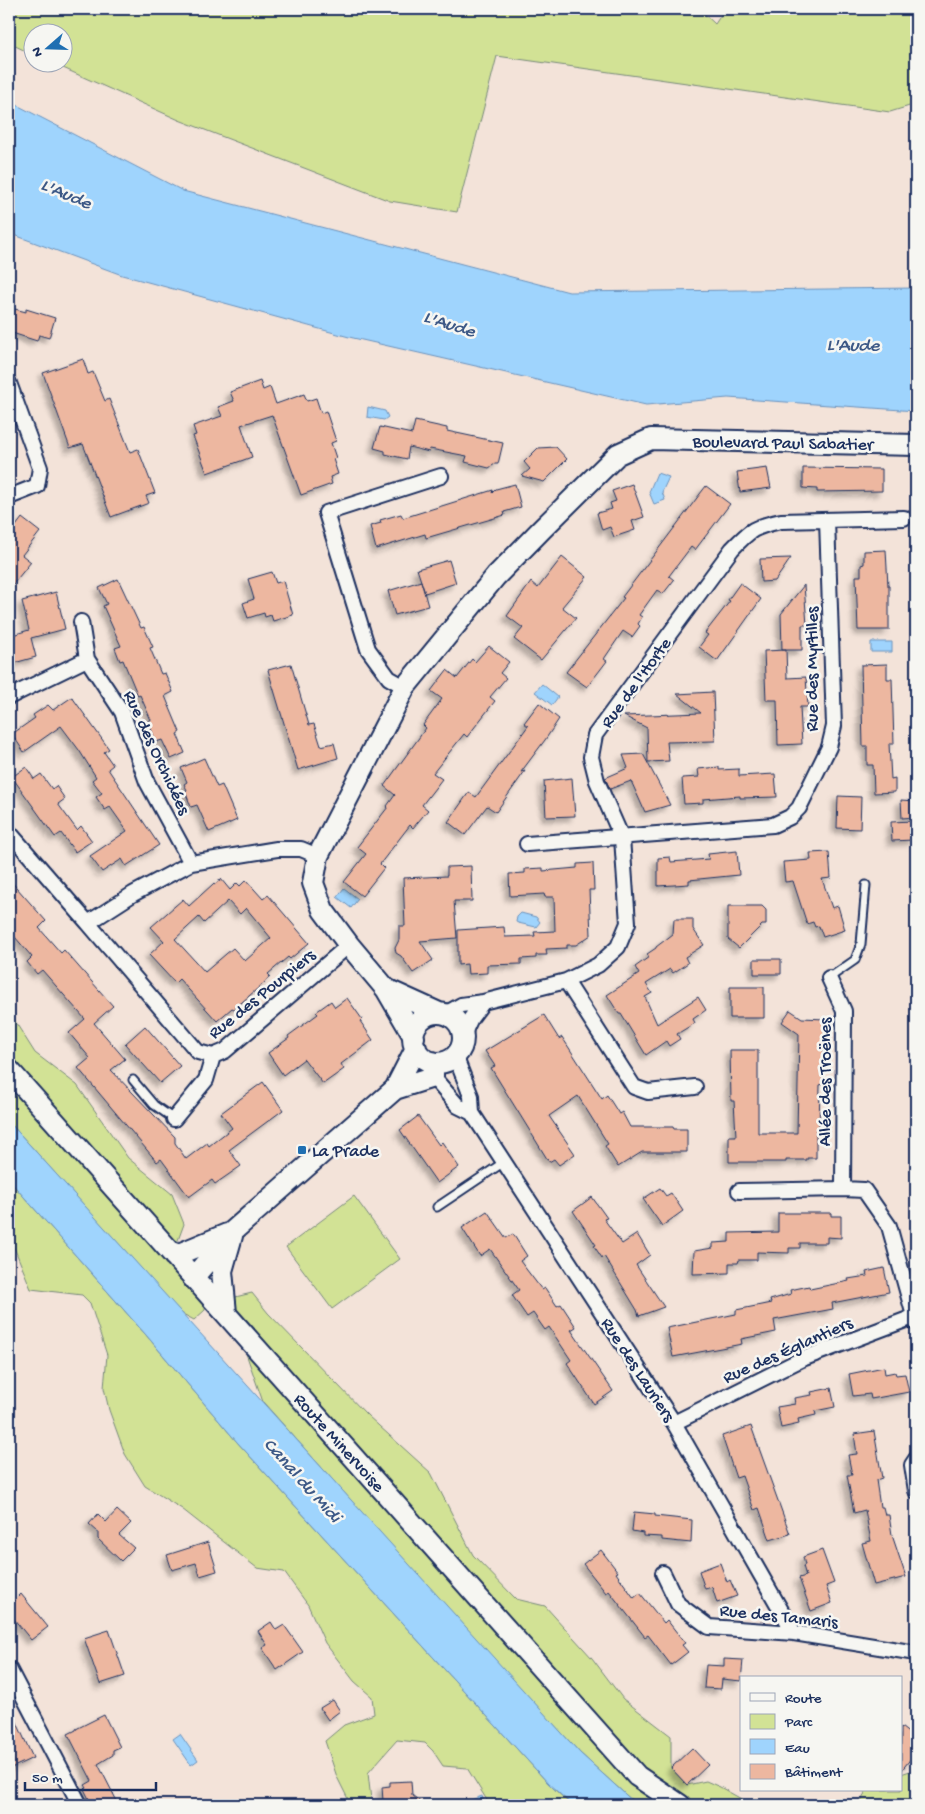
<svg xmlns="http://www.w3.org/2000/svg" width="925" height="1814" font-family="'Gochi Hand',sans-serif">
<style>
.green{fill:#d2e295;stroke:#76887a}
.water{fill:#9fd4fd;stroke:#6a92bd}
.building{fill:#edb7a0;stroke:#1b2f5e;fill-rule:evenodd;filter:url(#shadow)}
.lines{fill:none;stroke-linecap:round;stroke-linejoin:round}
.lane-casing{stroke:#1b2f5e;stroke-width:11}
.street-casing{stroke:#1b2f5e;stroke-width:18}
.secondary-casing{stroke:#1b2f5e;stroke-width:24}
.lane{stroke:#f6f6f2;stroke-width:7}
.street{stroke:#f6f6f2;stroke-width:14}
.secondary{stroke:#f6f6f2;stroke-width:20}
.poi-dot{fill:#1f6fb2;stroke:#f6f6f2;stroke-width:2}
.labels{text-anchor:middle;stroke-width:5;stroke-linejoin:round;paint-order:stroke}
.street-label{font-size:18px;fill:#1b2f5e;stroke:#f6f6f2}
.poi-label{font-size:18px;fill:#1b2f5e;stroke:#f6f6f2;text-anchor:start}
.water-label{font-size:19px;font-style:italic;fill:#3c5886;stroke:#f6f6f2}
</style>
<defs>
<filter id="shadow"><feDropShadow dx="-4.5" dy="4.5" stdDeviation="2.5" flood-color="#0004"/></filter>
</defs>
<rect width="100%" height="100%" fill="#f3e3d9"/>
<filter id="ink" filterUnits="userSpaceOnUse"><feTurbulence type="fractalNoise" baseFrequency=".02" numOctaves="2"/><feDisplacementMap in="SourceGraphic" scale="10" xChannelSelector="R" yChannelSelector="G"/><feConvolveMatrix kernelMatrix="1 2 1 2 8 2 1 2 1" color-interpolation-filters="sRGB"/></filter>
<g filter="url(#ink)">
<path class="green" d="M9 9H699L715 24 725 9H916V104L890 112 497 56 457 212 390 201 179 120 52 63 62 62V32H32V54L9 43Z
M9 1012 35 1053 77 1085 128 1158 172 1194 184 1224 177 1243 208 1280 205 1310 194 1320 181 1313 9 1122Z
M9 1180 146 1335 237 1442 548 1783 571 1805H490L467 1768 443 1766 433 1751 425 1743 397 1740 368 1773 371 1800 375 1805H351L337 1777 325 1741 344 1725 374 1714 372 1697 354 1681 325 1643 308 1605 284 1572 257 1568 182 1509 145 1486 125 1454 109 1410 104 1388 107 1355 90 1303 82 1295 31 1289 9 1235Z
M354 1196 400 1259 332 1309 286 1247Z
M252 1293 268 1313 368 1416 431 1473 473 1555 516 1599 545 1606 592 1658 623 1699 671 1736V1768L687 1785 706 1781 720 1787 752 1805H637L580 1753 448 1609 263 1402 227 1299Z
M916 1769V1805H860L866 1790H901V1774Z"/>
<path class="water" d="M9 101 183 191 569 292 916 288V411L728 398 646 405 349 337 122 275 9 233Z
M368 407 385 411 388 417 384 420 367 417Z
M657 473 669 477 662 492 665 500 654 504 649 492Z
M871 642H892V652H871Z
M542 684 558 697 552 705 535 692Z
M344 888 358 899 351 908 337 897Z
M521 913 536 917 540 922 536 927 518 923 516 922 517 917Z
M9 1122 580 1753 637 1805H572L548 1783 237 1442 146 1335 9 1180Z
M180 1734 198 1760 191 1765 173 1739Z
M482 1796 485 1805H463V1803Z"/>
<path class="building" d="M15 309 26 312V309L55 318 49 338 39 335 37 341 9 332 13 314Z
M83 359 88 374 93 372 105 401 109 399 130 452 138 449 155 493 146 496 149 503 111 517 83 444 70 448 43 373Z
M260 381 263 390 270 387 276 404 304 394 307 401 316 398 321 413 326 411 336 441 331 443 336 458 333 459 338 474 330 477 332 484 301 495 272 415 241 425 252 457 207 473 193 436 196 435 193 426 222 416 218 407 234 401 230 392Z
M415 421 447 428V431L503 443 498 464H495L489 468 465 462 467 456 430 449 429 452 409 447 407 459 385 454V451L374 448 380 427 412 434Z
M556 447 567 459 544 482 522 476 530 469 524 462 538 448Z
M767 468 771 488 740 492 737 472Z
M803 468 882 469V491L817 492V489L803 488Z
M515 484 521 507 504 512 505 515 426 538 425 534 376 549 370 526 381 523 380 520 401 514 403 518 493 490 492 493 496 489Z
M632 484 644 517 632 521 635 530 614 537 610 527 602 530 597 513 612 509 610 503 616 501 612 491Z
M706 486 730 504 695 550 691 547 669 576 674 580 663 594 657 590 639 615 642 617 638 624 640 626 632 637 623 631 604 659 607 661 587 687 566 672 624 598 622 597Z
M22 518 40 532 22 555 31 562 9 589V520L16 526Z
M886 550 888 586H889V630H858L856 576H861V565L864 564V551Z
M562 557 587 577 562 607 576 618 541 660 514 639 523 628 507 616 531 582 538 588Z
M791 558 775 581 761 582 760 559Z
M449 560 456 583 425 593 417 569Z
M272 572 276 583 283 581 293 615 273 621 271 615 265 617 264 613 248 618 243 603 254 599 248 579Z
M118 579 141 628 144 627 153 647 150 648 161 674 165 673 173 692 165 696 180 732 177 734 185 753 171 759 162 740 156 742 148 721 151 720 140 695 138 696 123 660 120 661 115 648 121 646 103 606 107 604 99 588Z
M421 581 428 606 395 615 388 591Z
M740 583 761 599 717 661 699 647 708 635 705 633 730 601 728 600Z
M804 585 807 625H802V650H782L781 614Z
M56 592 65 629 31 638 36 657 14 663 13 660 9 661V636L29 630 22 601Z
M489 646 509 662 500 673 506 678 490 697 495 701 467 737 464 734 433 773 442 779 422 805 428 810 413 828 410 825 380 864 384 868 362 896 344 882 366 854 357 847 388 807 387 806 395 795 384 786 426 728 423 725 442 699 431 691 447 670 457 678 472 659 475 662Z
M786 650 787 678 806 677 808 707H800L802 744 778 745 777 700H766L764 651Z
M291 664 309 725 314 724 321 746 334 743 338 758 298 770 268 670Z
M887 664V679H892L894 744H889L891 779 895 778V792L874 793 873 765H867V746H863L861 665Z
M713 692 715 741 667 742 669 761 648 762 647 728 624 716 701 713 677 694Z
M72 697 109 749 104 752 113 765 108 769 159 845 126 866 122 859 102 872 90 856 127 831 110 807 105 810 96 797 102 793 92 780 96 777 79 750 61 726 24 752 12 734 35 718 33 715 48 705 53 710Z
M539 703 559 719 545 740 521 772 525 771 496 812 487 806 465 835 448 822 469 792 476 797 528 726 524 723Z
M643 754 670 805 645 812 631 781 610 789 605 778 628 768 623 755Z
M204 758 217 787 222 785 237 820 209 832 197 805 191 807 185 791 187 790 184 784 187 782 181 768Z
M26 767 34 779 41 774 52 789 56 786 65 799 58 804 77 830 81 826 92 841 75 852 61 833 55 837 12 777Z
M719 767V770L739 769V776L775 774 777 797 740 798V796L703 799V803L684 804 682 778 699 777 698 769Z
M572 778 575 816 546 817 544 781Z
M838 796 861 797 860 829 837 828Z
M901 800 916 801V817L902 818Z
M913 821V840L892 841 891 822Z
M737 851 739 875 689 880V884L658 886V858L670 857 671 862 709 859 708 854Z
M829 852 831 878 822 879 832 908 838 906 845 930 823 937 819 926 815 927 813 922 807 924 793 881 785 882 783 862 811 860 810 853Z
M593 863 594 890H589L591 935 576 945H567V948L546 949 547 955H536V958L521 959V964L487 965V973L468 974 467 964 458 965V930L504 927 505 937 535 936 534 932 555 931 554 897H545L544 894 510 896 509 874 525 873V869L543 868V871L577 868V864Z
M471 866 472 901H454L457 938 420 941 433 960 413 973 401 956 396 953 395 948 399 940V926H405L403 878 447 876V867Z
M9 879 46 921 39 928 61 953 64 950 113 1006 94 1023 125 1059 111 1070 175 1137V1143L186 1159 207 1143 209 1146 232 1128 221 1113 263 1082 283 1110 229 1150 241 1166 215 1184 212 1180 189 1197 161 1159 157 1162 78 1068 90 1058 69 1033 85 1019 42 970 37 974 27 962 32 957 9 930Z
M221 879 230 890 237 883 240 886 246 880 263 899 268 895 309 943 290 959 288 957 268 974 270 976 264 983 234 1009 232 1008 217 1021 179 979 175 983 149 955 164 941 151 927 183 899 189 906 213 884 214 885ZM228 901 240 914 246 908 271 938 245 961 233 948 205 972 175 939 199 917 204 923Z
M728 906H762L766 910V925H762L739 948 728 939Z
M674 919H693V929L704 945 685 957 688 963 673 973 670 969 646 984 652 993 645 997 657 1024 698 997 706 1010 693 1019 695 1023 677 1034 680 1039 669 1046 666 1041 646 1055 621 1014H619L607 995 639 974 635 967 649 957 647 954 656 948V947L673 934Z
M754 959H781V974H754Z
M730 987H764V1018H730Z
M347 998 362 1019 360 1021 373 1040 341 1064 344 1069 323 1084 304 1059 283 1075 268 1053 289 1038 288 1036 318 1014 316 1012 331 1001 335 1007Z
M790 1010 802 1018 825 1019 823 1084 820 1085 819 1129H816V1158H807V1160H786V1162H729V1136H736L734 1101H731L730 1050H758V1133H797L799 1034 782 1022Z
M544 1015 559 1039 562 1037 602 1099 607 1095 619 1114 622 1112 630 1127H673L674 1129H687V1152H642L618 1167 605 1146 608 1144 578 1096 549 1116 575 1154 559 1165 554 1159 549 1162 491 1068 495 1066 485 1051Z
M145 1026 180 1066 160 1083 125 1044Z
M418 1116 439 1145 442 1142 459 1167 437 1183 400 1130Z
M660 1188 666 1196 671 1193 683 1211 662 1226 643 1199Z
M592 1197 607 1218 604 1219 622 1244 637 1234 650 1255 636 1265 664 1307 639 1316 637 1310 604 1256 602 1258 594 1246 596 1245 573 1211Z
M487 1211 506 1238 513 1234 527 1256 520 1261 542 1290 545 1288 557 1306 561 1304 576 1327 571 1330 613 1391 594 1404 567 1363 571 1360 549 1327 545 1330 533 1313 527 1317 512 1295 519 1290 490 1249 480 1256 462 1228Z
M778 1213H831V1216H841V1238L827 1237V1243H800V1248H789V1253L757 1252V1260H739L738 1263H729V1273L693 1274 694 1251 713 1248V1243L729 1242V1233L778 1232Z
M884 1268 889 1292 832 1303 833 1309 774 1320 776 1332 741 1339 742 1344 673 1357 667 1328 736 1314V1310L771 1303 770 1300 791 1294 790 1290 809 1286 810 1289 849 1281 848 1279 867 1276 866 1272Z
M884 1367 885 1374 895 1372 896 1375 905 1374 909 1392 871 1399 870 1394 853 1396 849 1374Z
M831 1388 835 1407 815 1411 816 1415 798 1419 799 1424 781 1428 777 1407 795 1404 794 1398 812 1395 811 1392Z
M751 1426 790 1534 770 1540 759 1508 754 1510 742 1476 736 1478 722 1436Z
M874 1431 882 1478 876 1480 880 1507H883L885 1515H889L892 1535 906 1577 874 1585 862 1543 871 1541 865 1510 854 1513 847 1475H852L848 1455 857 1454 854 1434Z
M117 1510 131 1523 119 1535 134 1548 121 1561 98 1539V1532L89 1524 98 1514 106 1522Z
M634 1512 655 1514V1516L692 1520 691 1543 662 1540V1537L643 1536V1533L632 1531Z
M208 1542 217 1571 200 1576 196 1563 172 1570 167 1555Z
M601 1550 618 1572 616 1573 634 1598 640 1593 664 1623 667 1620 685 1643 682 1645 688 1652 671 1665 648 1635 645 1637 609 1591 606 1593 583 1564Z
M822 1550 834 1583 826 1586 832 1603 811 1611 799 1578 806 1576 803 1566 805 1565 803 1557Z
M720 1563 727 1582 730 1580 737 1596 717 1603 712 1587 705 1589 699 1571Z
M21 1594 48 1627 31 1640 9 1613V1606Z
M271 1622 276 1630 284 1625 303 1652 277 1670 262 1648 267 1645 258 1631Z
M109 1630 125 1676 100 1684 84 1638Z
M724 1659 743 1660 741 1681 722 1679 721 1689 704 1688 706 1665 724 1666Z
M333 1700 340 1711 328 1720 320 1708Z
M9 1705 33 1758 9 1769Z
M104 1715 120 1747 113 1750V1755L98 1764 119 1805H92L84 1789 87 1788 85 1785 92 1781 68 1734 76 1730V1729Z
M901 1727 916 1739V1752L901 1771Z
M692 1748 708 1765 687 1785 671 1768Z
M411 1781 412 1795 424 1805H393L388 1801H383L382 1787 390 1786V1782Z"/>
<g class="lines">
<g class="lane-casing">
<path id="lane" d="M829 978 855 960 861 944 866 885
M133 1080 154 1105 174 1119
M437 1207 504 1162"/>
</g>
<g class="street-casing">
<path id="street" d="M9 383 40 468 37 486 9 497
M81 622 87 659 122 712 147 782 191 863
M405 687 389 678 368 649 326 513 441 476
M9 697 87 659
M9 832 88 923 133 894 191 863 277 849H301L318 856
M527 844 773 825 790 817 799 808 829 747 834 726 827 520
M88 923 198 1052 213 1056 225 1051 349 945
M829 978 844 1011 843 1189
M566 981 634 1087 648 1092 695 1087
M445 1014 461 1005 483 1002 566 981 598 965 618 947 628 923 622 838 597 781 591 757 595 735 732 549C751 529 754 527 781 521L904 518
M463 1035 471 1018 483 1002
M458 1053V1063L471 1096 472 1113 674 1423 794 1633
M433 1077 458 1106 472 1113
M174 1119 206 1080 213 1056
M739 1191 843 1189 864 1190 889 1226 916 1323
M674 1423 802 1359 916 1316
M916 1459 912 1465 916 1491
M663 1573 678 1604 709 1627 794 1633 916 1653
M9 1669 80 1805"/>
</g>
<g class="secondary-casing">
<path id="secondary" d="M386 989 439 1013
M413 1038a25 25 0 1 1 50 0a25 25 0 1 1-50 0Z
M414 1037 386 989 349 945 323 910 313 883 318 856 405 687 496 576 542 529 618 454 651 439 916 445
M9 1070 637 1776 680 1805
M395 1089 433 1077V1062
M174 1256 227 1234
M193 1278 233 1231 395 1089 416 1048
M226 1313 222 1271 232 1236"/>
</g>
<use href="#lane" class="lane"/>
<use href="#street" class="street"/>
<use href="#secondary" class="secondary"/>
</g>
</g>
<rect class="poi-dot" x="297" y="1145" width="10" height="10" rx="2.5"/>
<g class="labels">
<g class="street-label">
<text transform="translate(783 442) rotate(1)" y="6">Boulevard Paul Sabatier</text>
<text transform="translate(811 669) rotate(-90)" y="6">Rue des Myrtilles</text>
<text transform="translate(635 682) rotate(-54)" y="6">Rue de l'Horte</text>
<text transform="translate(158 752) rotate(65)" y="6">Rue des Orchidées</text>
<text transform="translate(261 993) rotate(-39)" y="6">Rue des Pourpiers</text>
<text transform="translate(824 1082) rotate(-90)" y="6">Allée des Troënes</text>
<text transform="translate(787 1349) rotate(-24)" y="6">Rue des Églantiers</text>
<text transform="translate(639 1369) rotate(57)" y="6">Rue des Lauriers</text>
<text transform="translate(340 1442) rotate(48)" y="6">Route Minervoise</text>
<text transform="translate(779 1615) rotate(6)" y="6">Rue des Tamaris</text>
</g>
<g class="poi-label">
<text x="312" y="1156">La Prade</text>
</g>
<g class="water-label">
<text transform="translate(67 192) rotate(23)" y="7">L'Aude</text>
<text transform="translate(450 322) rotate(18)" y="7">L'Aude</text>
<text transform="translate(853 343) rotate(1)" y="7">L'Aude</text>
<text transform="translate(304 1479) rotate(48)" y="7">Canal du Midi</text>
</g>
</g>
<rect width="925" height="1814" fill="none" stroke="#f6f6f2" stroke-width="30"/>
<rect x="15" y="15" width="895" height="1784" fill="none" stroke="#1b2f5e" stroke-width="2" filter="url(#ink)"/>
<rect x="740" y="1676" width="162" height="115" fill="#f6f6f2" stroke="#9ea6b7"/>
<rect x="750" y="1693" width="25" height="8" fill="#f6f6f2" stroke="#9ea6b7"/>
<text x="785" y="1702" font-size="15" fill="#1b2f5e">Route</text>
<rect x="750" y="1714" width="25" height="15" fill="#d2e295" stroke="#9ea6b7"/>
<text x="785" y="1726" font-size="15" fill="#1b2f5e">Parc</text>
<rect x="750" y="1739" width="25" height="15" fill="#9fd4fd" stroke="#9ea6b7"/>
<text x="785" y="1752" font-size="15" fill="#1b2f5e">Eau</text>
<rect x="750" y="1764" width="25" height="15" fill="#edb7a0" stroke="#9ea6b7"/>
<text x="785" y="1776" font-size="15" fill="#1b2f5e">Bâtiment</text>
<g transform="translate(48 48) rotate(250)"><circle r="24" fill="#f6f6f2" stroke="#9ea6b7"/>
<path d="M0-4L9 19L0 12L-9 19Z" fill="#1f6fb2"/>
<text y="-8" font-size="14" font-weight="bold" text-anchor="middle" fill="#1b2f5e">N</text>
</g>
<path d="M25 1782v8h131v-8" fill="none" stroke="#1b2f5e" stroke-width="2.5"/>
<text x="32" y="1782" font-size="15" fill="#1b2f5e" stroke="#f6f6f2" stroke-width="4" paint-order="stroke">50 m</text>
</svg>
